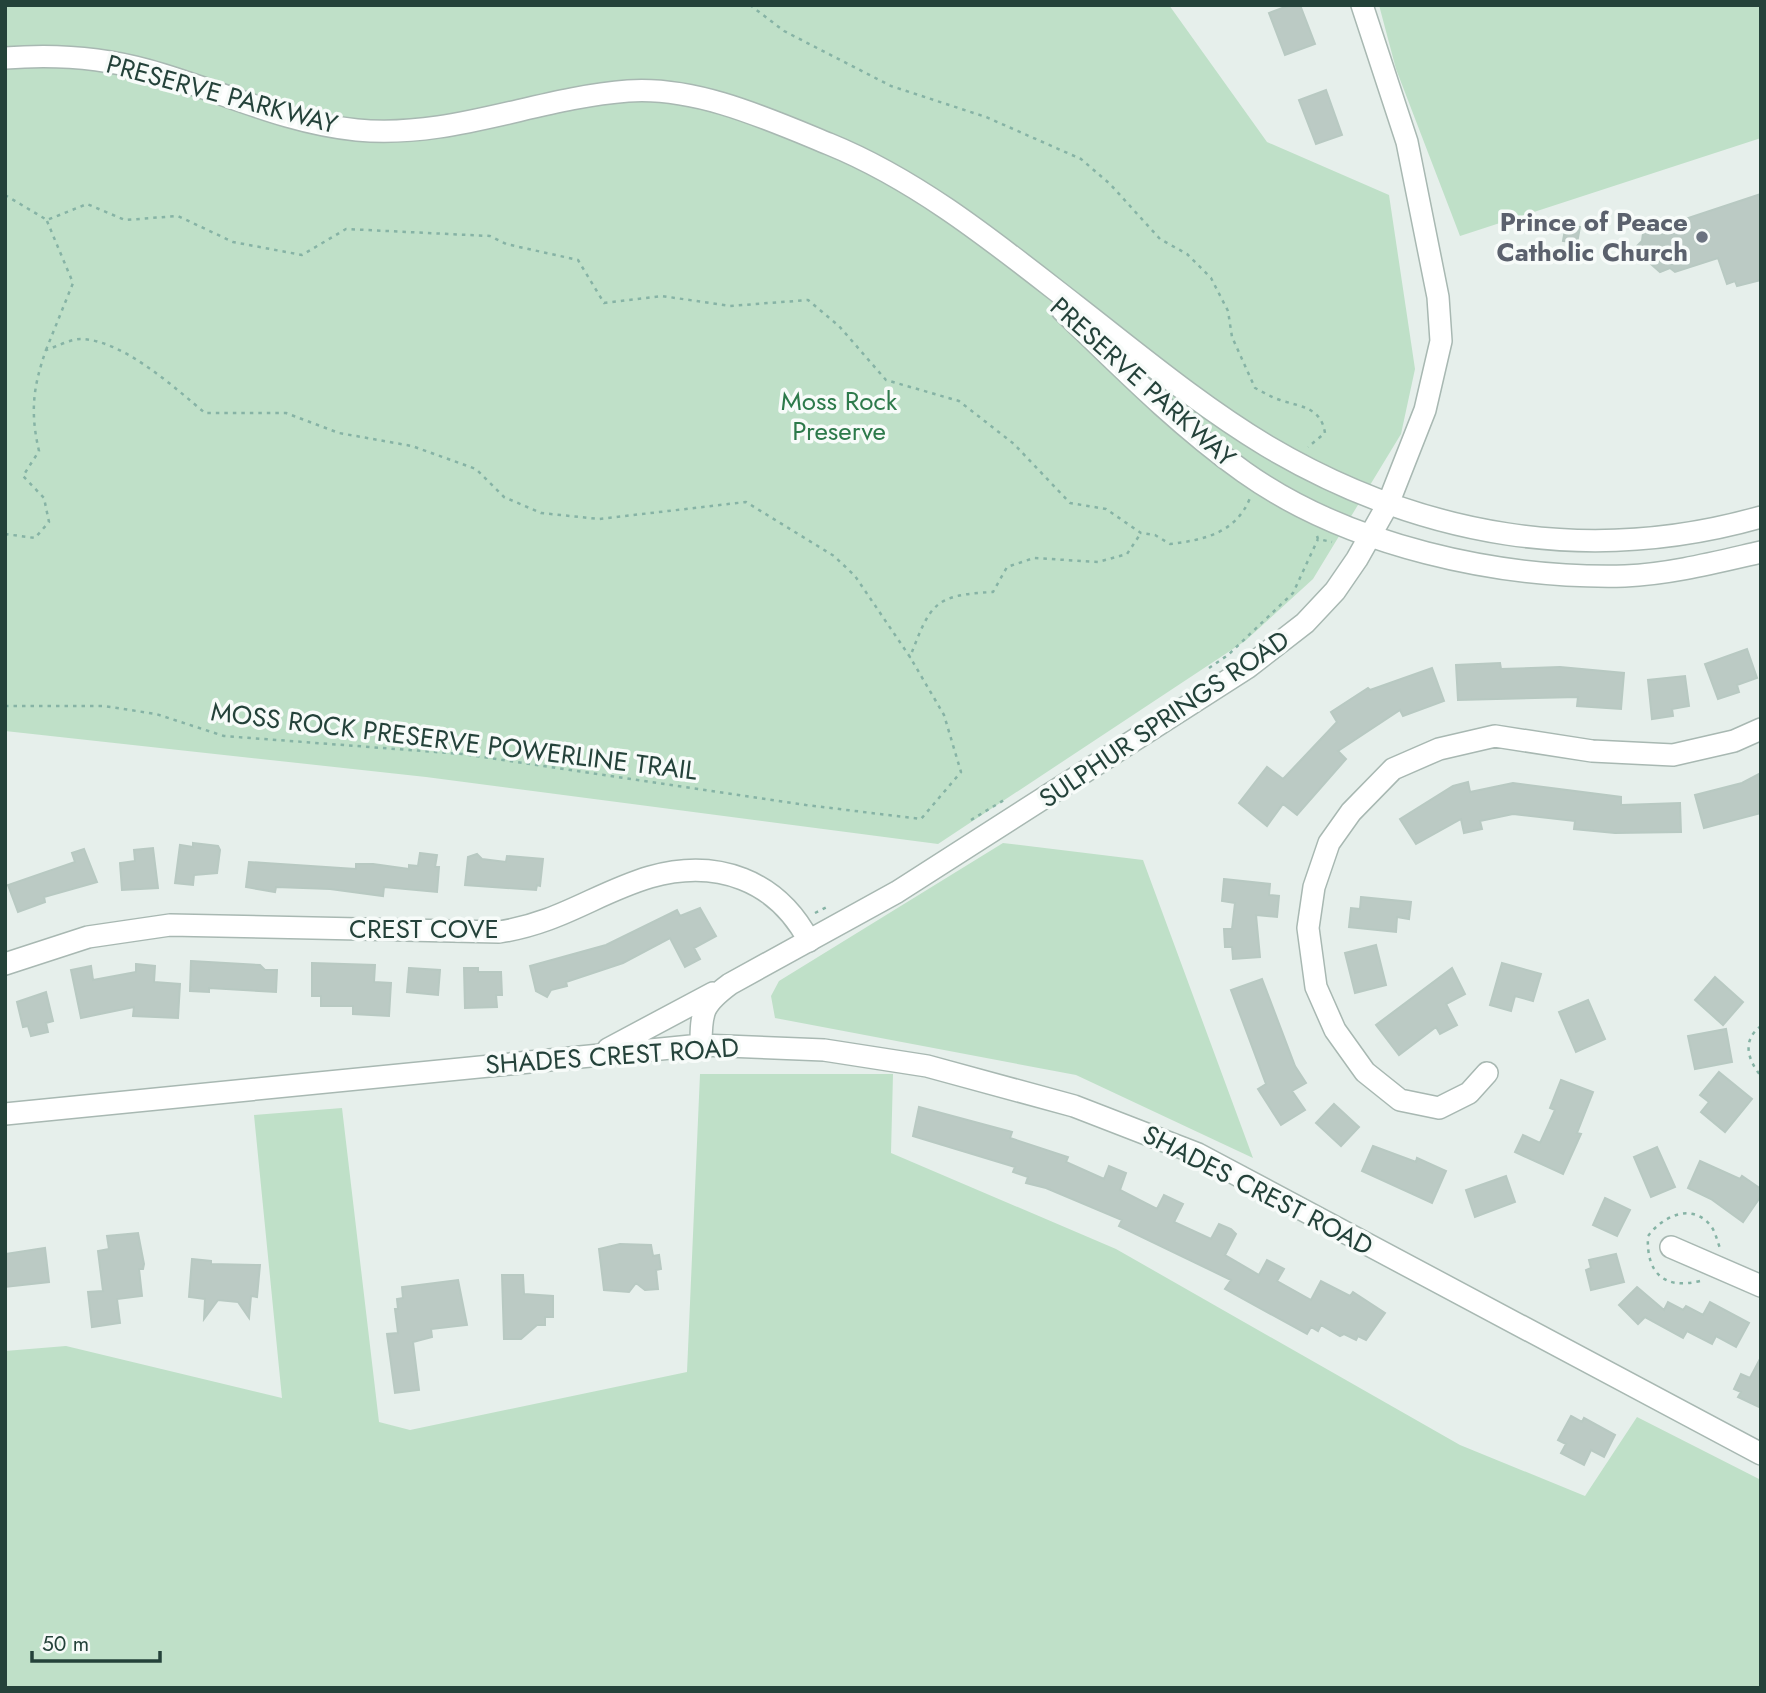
<svg xmlns="http://www.w3.org/2000/svg" width="1766" height="1693" font-family="Jost,sans-serif">
<style>
.green{fill:#bfe0c8}
.building{fill:#bbcac4;stroke:#b8c9c2;stroke-width:2}
.lines{fill:none;stroke-linecap:round;stroke-linejoin:round}
.minor-casing{stroke:#a8b8b2;stroke-width:24}
.tertiary-casing{stroke:#a8b8b2;stroke-width:24}
.path{stroke:#86b3a5;stroke-width:2.5;stroke-dasharray:3.5 5;stroke-linecap:butt}
.minor{stroke:#fff;stroke-width:21}
.tertiary{stroke:#fff;stroke-width:21}
.worship-dot{fill:#6b7280;stroke:#f7fbf9;stroke-width:2.5}
.labels{text-anchor:middle;stroke-width:7;stroke-linejoin:round;paint-order:stroke}
.street-label{font-size:26px;fill:#24423a;stroke:#f7fbf9}
.worship-label{font-size:26px;font-weight:bold;fill:#5b616d;stroke:#f7fbf9;text-anchor:end}
.park-label{font-size:26px;fill:#2d7a4b;stroke:#f7fbf9}
</style>
<rect width="100%" height="100%" fill="#e6efeb"/>
<path class="green" d="M5 5H1169L1267 142 1389 195 1415 369 1401 434 1313 579 1245 641 938 844 426 777 5 731Z
M1379 5H1761V138L1460 236 1396 69Z
M1003 843 1143 860 1253 1158 1076 1075 775 1018 771 996 779 981Z
M700 1074H893L891 1153 1116 1249 1460 1445 1585 1496 1637 1417 1761 1480V1688H5V1351L66 1346 282 1398 254 1115 342 1108 379 1422 410 1430 687 1372Z"/>
<path class="building" d="M1290 5H1300L1315 44 1285 55 1269 13Z
M1326 90 1342 135 1316 144 1299 100Z
M1761 194V280L1737 286 1735 281 1727 284 1718 258 1675 272 1670 268 1660 272 1634 249 1642 241 1643 233Z
M1566 224 1580 227 1577 243 1563 241Z
M1747 649 1757 678 1737 685 1739 692 1718 699 1705 664Z
M1500 663 1501 669 1560 667 1624 673 1621 709 1577 706 1578 697 1458 700 1456 665Z
M1432 668 1444 701 1403 716 1400 710 1338 751 1346 759 1297 815 1283 804 1267 826 1239 803 1267 767 1283 779 1337 722 1331 712 1368 688 1370 690Z
M1685 676 1689 706 1672 709 1673 716 1652 719 1648 680Z
M1761 773V813L1704 828 1695 795 1742 783Z
M1468 782 1470 792 1513 783 1621 797V805L1680 803 1681 832 1615 833 1574 829 1575 821 1513 814 1480 821 1482 829 1464 833 1461 819 1416 844 1400 819 1453 786Z
M193 843 218 846 220 850 217 873 194 875 193 885 175 883 180 845 193 847Z
M153 848 158 888 122 890 120 863 135 861 134 850Z
M84 849 97 882 44 897 45 902 18 912 8 885 75 862 72 853Z
M420 853 437 855 435 867H439L437 892 384 887 383 896 330 889 276 887 275 892 246 887 249 862 356 869V864H373L409 869V865L418 866Z
M477 854 482 859 506 862 507 856 543 859 540 886 537 885 536 890 465 885 468 857Z
M1224 879 1270 884 1269 895 1279 896 1277 917 1256 915 1260 957 1233 959 1232 947H1225L1224 929H1232L1235 903 1222 901Z
M1361 897 1411 902 1409 919 1397 917 1396 932 1349 927 1351 908 1360 909Z
M700 908 716 936 694 948 700 959 685 967 670 938 623 963 566 982 567 986 551 990 547 997 536 991 530 966 606 945 677 910 680 916Z
M1376 945 1386 985 1355 993 1345 953Z
M191 961 260 965 265 970H277L276 992 209 988V992L190 991Z
M312 963 375 965 374 982 391 983 389 1016 353 1014V1006H321V996H312Z
M1502 963 1541 974 1533 1001 1515 996 1511 1011 1490 1005Z
M136 964 155 966 154 982 180 984 178 1018 133 1016 134 1007 81 1018 71 970 91 966 93 980 136 972Z
M409 968 440 970 438 995 407 992Z
M464 968H478V972H501L502 995H496L497 1007 465 1008Z
M1452 968 1465 994 1446 1004 1457 1025 1440 1034 1436 1027 1399 1055 1376 1025Z
M1715 977 1743 1002 1723 1025 1695 1000Z
M1262 979 1295 1066 1306 1083 1292 1091 1305 1110 1281 1125 1258 1089 1266 1084 1231 990Z
M46 992 53 1021 46 1023 48 1032 31 1036 28 1026 23 1027 17 1002Z
M1588 1000 1605 1039 1576 1052 1559 1012Z
M1726 1029 1732 1062 1695 1069 1688 1036Z
M1719 1072 1752 1099 1725 1132 1701 1112 1709 1102 1700 1095Z
M1561 1080 1593 1092 1577 1133 1581 1134 1563 1174 1515 1152 1523 1135 1540 1143 1555 1110 1550 1108Z
M1334 1104 1359 1127 1341 1146 1316 1123Z
M919 1107 1012 1132 1010 1138 1068 1157 1066 1162 1104 1179 1109 1166 1126 1173 1120 1190 1157 1209 1164 1195 1183 1204 1174 1222 1211 1239 1219 1224 1231 1229 1236 1234 1225 1255 1259 1275 1267 1260 1284 1269 1277 1281 1311 1300 1321 1281 1350 1296 1353 1292 1385 1313 1366 1340 1358 1336 1356 1340 1344 1334 1340 1336 1321 1325 1318 1331 1311 1327 1307 1334 1225 1289 1231 1280 1119 1226 1122 1220 1046 1188 1026 1183 1028 1177 1013 1172 1015 1167 913 1136Z
M1373 1146 1416 1162 1417 1158 1446 1171 1432 1203 1362 1171Z
M1657 1147 1675 1187 1651 1197 1634 1157Z
M1700 1161 1740 1179 1742 1176 1761 1189V1196L1743 1222 1711 1199 1688 1188Z
M1506 1176 1515 1202 1475 1217 1466 1190Z
M1605 1198 1630 1210 1617 1236 1593 1225Z
M138 1233 144 1264 143 1269H139L142 1296 117 1299 120 1323 92 1327 88 1292 103 1291 98 1251 109 1249 107 1236Z
M620 1244 651 1245 653 1256 659 1255 661 1269 656 1270 658 1289 645 1290 636 1283 629 1292 604 1290 599 1249Z
M45 1248 49 1282 5 1287V1254Z
M1616 1254 1624 1282 1591 1290 1586 1270 1591 1268 1589 1260Z
M192 1259 211 1261V1264L260 1265 257 1297 251 1296 249 1318 238 1302 218 1300 204 1319 205 1299 189 1297Z
M502 1275H523L524 1294 553 1296V1317H545V1325H537L521 1339H504Z
M458 1280 467 1325 431 1329 432 1337 413 1342 419 1390 395 1393 387 1334 398 1333 395 1309H398L397 1299 403 1298 402 1287Z
M1637 1287 1664 1310 1668 1302 1683 1310 1686 1306 1703 1315 1710 1302 1749 1323 1736 1347 1716 1336 1712 1344 1687 1331 1683 1338 1645 1317 1638 1324 1619 1305Z
M1761 1357V1408L1738 1397 1741 1392 1734 1389 1741 1374 1750 1378Z
M1571 1416 1582 1422 1584 1418 1615 1435 1604 1457 1591 1450 1584 1465 1561 1453 1566 1444 1558 1440Z"/>
<g class="lines">
<g class="minor-casing">
<path id="minor" d="M5 964 88 937 170 925 499 932C560 923 596 893 650 877 717 858 777 880 809 941
M1487 1073 1469 1093 1439 1108 1400 1100 1365 1072 1335 1030 1316 987 1308 928 1314 887 1329 843 1351 812 1393 769 1439 749 1495 736 1592 751 1673 755 1734 741 1761 729
M1671 1247 1761 1286"/>
</g>
<g class="tertiary-casing">
<path id="tertiary" d="M5 58C53 54 100 57 147 70 217 89 283 123 357 130 451 139 536 98 628 91 696 86 768 119 829 144 920 181 999 246 1075 305 1138 354 1199 405 1267 446 1421 537 1589 566 1761 517
M1062 310C1120 366 1178 425 1244 472 1348 546 1499 579 1625 576 1671 574 1717 562 1761 552
M701 1045C701 1011 703 1004 730 984L897 892 1247 668 1305 623 1335 591 1357 559 1388 504 1425 410 1441 341 1438 297 1407 142 1362 5
M608 1049 713 993
M5 1114 701 1045 824 1050 927 1066 1074 1106 1198 1154 1761 1454"/>
</g>
<path class="path" d="M750 5 784 31 891 86 986 117 1081 159 1110 184 1160 239 1187 254 1211 278 1228 311 1232 337 1255 388C1263 392 1271 397 1280 400 1301 407 1321 407 1325 433L1308 447
M5 195 47 220 87 204 125 220 178 216 233 242 302 255 346 229 490 236 506 244 578 260 604 303 662 296 730 306 808 300 839 326 886 380 959 401 1014 444 1070 503 1106 509 1141 533 1155 535 1170 544C1204 540 1236 533 1250 498
M46 350 73 283 47 221
M5 534 35 538 49 522 44 498 23 476 39 451C30 412 33 387 46 350 56 347 72 338 83 339 125 342 174 387 205 413H286L339 433 412 446 476 469 504 497 541 513 599 519 746 502 834 556 855 576 910 657C931 603 934 595 993 592L1007 567 1034 558 1098 562 1127 554 1141 533
M1317 536 1318 539 1332 542
M1209 668 1228 655 1293 593 1318 539
M5 706H104L156 714 224 736 462 754 806 805 921 819 961 772 944 715 910 657
M971 820 1004 800
M815 913 827 907
M1761 1026C1742 1040 1747 1059 1761 1076
M1700 1281C1664 1290 1646 1273 1648 1236 1663 1216 1692 1202 1711 1226 1716 1233 1717 1241 1720 1248"/>
<use href="#minor" class="minor"/>
<use href="#tertiary" class="tertiary"/>
</g>
<circle class="worship-dot" cx="1702" cy="237" r="7"/>
<g class="labels">
<g class="street-label">
<text transform="translate(222 94) rotate(15)" y="9">PRESERVE PARKWAY</text>
<text transform="translate(1143 382) rotate(42)" y="9">PRESERVE PARKWAY</text>
<text transform="translate(1164 719) rotate(-34)" y="9">SULPHUR SPRINGS ROAD</text>
<text transform="translate(454 741) rotate(7)" y="9">MOSS ROCK PRESERVE POWERLINE TRAIL</text>
<text x="424" y="938">CREST COVE</text>
<text transform="translate(612 1056) rotate(-4)" y="9">SHADES CREST ROAD</text>
<text transform="translate(1258 1190) rotate(27)" y="9">SHADES CREST ROAD</text>
</g>
<g class="worship-label">
<text x="1688" y="231">Prince of Peace<tspan x="1688" dy="30">Catholic Church</tspan></text>
</g>
<g class="park-label">
<text x="839" y="410">Moss Rock<tspan x="839" dy="30">Preserve</tspan></text>
</g>
</g>
<rect width="1766" height="1693" fill="none" stroke="#24423a" stroke-width="14"/>
<path d="M32 1651v10h128v-10" fill="none" stroke="#24423a" stroke-width="3.5"/>
<text x="42" y="1651" font-size="21" fill="#24423a" stroke="#f7fbf9" stroke-width="5" paint-order="stroke">50 m</text>
</svg>
